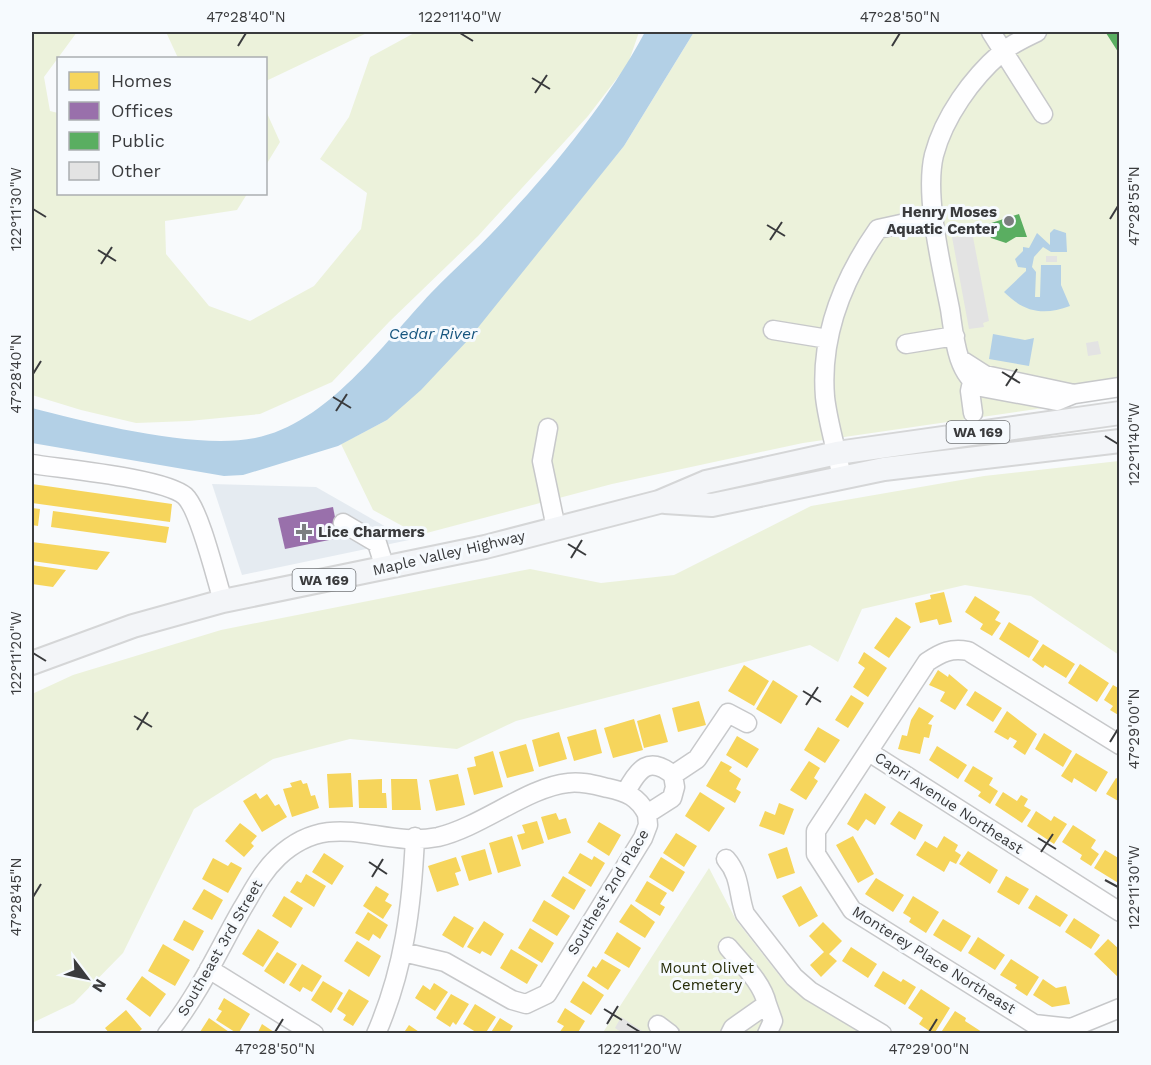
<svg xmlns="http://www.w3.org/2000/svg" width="1151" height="1065" font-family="'Work Sans',sans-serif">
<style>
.built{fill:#e5ebf1}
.green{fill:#ecf2db}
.water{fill:#b3d0e6}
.homes{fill:#f6d55c}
.offices{fill:#9970ab}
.public{fill:#5aae61}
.building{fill:#e3e3e3}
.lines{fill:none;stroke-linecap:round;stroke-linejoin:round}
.minor-casing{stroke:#c7c8ca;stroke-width:21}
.major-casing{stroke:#d5d6d7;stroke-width:26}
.minor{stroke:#fefeff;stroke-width:18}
.major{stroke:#f3f5f8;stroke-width:22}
.ticks{fill:none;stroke:#3a3b3d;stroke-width:2}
.poi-dot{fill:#7c7e80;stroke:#f6fafe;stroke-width:2}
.labels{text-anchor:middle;stroke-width:6;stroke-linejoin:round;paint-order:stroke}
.shield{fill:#f6fafe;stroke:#727477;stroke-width:1.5}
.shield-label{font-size:14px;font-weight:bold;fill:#3a3b3d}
.poi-label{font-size:15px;font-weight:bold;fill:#3a3b3d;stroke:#f6fafe;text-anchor:end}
.street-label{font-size:15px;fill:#3a3b3d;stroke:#f6fafe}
.park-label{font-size:15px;fill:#282d09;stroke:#f6fafe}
.water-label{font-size:16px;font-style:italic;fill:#16557e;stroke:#f6fafe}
.neatline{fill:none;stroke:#3a3b3d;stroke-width:2}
.ticks-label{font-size:15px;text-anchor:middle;fill:#3a3b3d}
</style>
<rect width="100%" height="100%" fill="#f8fafc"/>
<path class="built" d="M212 484 316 487 409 540 242 575Z"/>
<path class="green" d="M32 32H77L44 77 50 111 58 113V194H247L237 210 165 221 166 254 209 306 250 321 314 286 361 229 367 193 320 159 349 117 370 57 416 32H639L628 64 588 116 478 236 389 322 332 382 260 414 189 421 136 423 81 410 32 395Z
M166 32H369L266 81V58H178Z
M694 32H1119V397L803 443 612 484 419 535 373 510 341 444 387 420 571 210 624 146Z
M266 111 280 142 266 165Z
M1119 461V655L1031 596 965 585 862 609 838 662 810 645 516 721 457 749 350 739 273 759 194 809 123 953 74 1003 32 1023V694L73 675 221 630 530 569 601 583 674 575 811 506 984 476Z
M709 868 736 920 786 984 863 1033 602 1034Z"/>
<path class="water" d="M645 32H694L624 146 468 340 421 390 387 420 338 446 243 475 224 476 32 443V408C91 423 196 450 255 438 327 424 383 344 431 293 450 273 472 254 492 233 550 172 605 106 645 32Z
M1054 229 1066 233 1067 252H1051L1043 247 1034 257 1032 267 1036 272 1035 297H1040L1041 265H1061V285L1070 306C1043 316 1024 312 1004 292L1026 271V268L1018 267 1015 259 1023 251V247L1029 248 1037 233 1050 245V233Z
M993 334 1025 340 1034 338 1029 366 989 359Z"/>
<path class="homes" d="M32 484 172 504 170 522 32 503Z
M32 508 40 509 38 526 32 525Z
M53 511 169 527 166 543 51 527Z
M32 542 110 552 97 570 32 561Z
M32 565 66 570 53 587 32 584Z
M944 592 952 622 939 625 937 619 920 623 915 603 931 599 930 595Z
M975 596 1000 612 995 620 1001 623 992 636 980 629 983 624 965 612Z
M896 617 911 627 889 658 874 648Z
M1009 622 1039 641 1029 658 999 639Z
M1043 644 1075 664 1066 678 1045 665 1043 668 1032 660Z
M864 652 887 668 868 697 853 687 865 668 858 663Z
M1080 664 1109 683 1097 702 1068 683Z
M744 665 769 681 754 706 728 691Z
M938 670 948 677 949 674 968 690 955 710 940 701 945 692 929 685Z
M773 680 798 696 781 724 756 709Z
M1113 685 1120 689V716L1110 710 1113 706 1104 700Z
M975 691 1002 708 993 722 966 705Z
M851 695 864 703 848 728 835 720Z
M699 701 706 725 678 732 672 708Z
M919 707 934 716 928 724 932 725 929 738 924 737 920 754 898 749 902 735 907 736 911 720Z
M1007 711 1037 734 1025 755 1013 747 1017 741 1010 737 1008 740 994 732Z
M660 714 668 742 644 748 637 721Z
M634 719 643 750 613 758 604 728Z
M818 727 840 740 825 763 804 750Z
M596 729 602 753 574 761 567 737Z
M559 732 567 759 539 767 532 740Z
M1044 733 1072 751 1063 767 1035 749Z
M737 736 759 749 747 768 726 755Z
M526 744 534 771 507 778 499 752Z
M937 746 967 765 958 779 929 760Z
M493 751 503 787 474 795 467 768 476 766 474 757Z
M1076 753 1108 772 1096 792 1074 778 1072 783 1061 776Z
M721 761 732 767 729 771 741 779 736 789 741 792 735 803 706 786Z
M809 761 820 768 814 778 818 781 806 800 790 790Z
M973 766 993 778 989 785 998 791 990 804 978 796 981 792 964 781Z
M351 773 353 807 329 808 327 774Z
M458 774 465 805 436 811 429 780Z
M1116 778 1120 780V802L1106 794Z
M382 779V793H386L387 808H359L358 780Z
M391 779H417L421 810H392Z
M301 780 303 784 307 783 311 796 315 795 319 808 292 817 283 789 292 787 290 783Z
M700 792 725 808 709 832 685 816Z
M1003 792 1017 801 1021 795 1028 799 1024 806 1031 810 1022 823 995 805Z
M256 793 260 799 267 794 275 806 279 804 287 817 262 832 243 801Z
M865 793 886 807 875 825 866 819 858 831 847 824Z
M779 803 794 809 784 835 759 826 765 811 775 815Z
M899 811 923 825 915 840 890 824Z
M1036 811 1051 821 1054 816 1067 824 1054 844 1027 826Z
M556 813 559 820 566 818 571 833 548 840 541 817Z
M537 821 544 843 522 850 517 835 525 833 522 825Z
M599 822 621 835 609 856 587 842Z
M240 823 257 836 251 843 254 846 244 857 225 841Z
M1073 825 1096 840 1091 848 1099 854 1091 866 1080 859 1082 855 1062 842Z
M676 833 697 846 684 867 663 853Z
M512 836 521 866 498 873 489 843Z
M853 836 874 874 858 883 836 845Z
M944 836 958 845 955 851 961 855 956 864 950 861 944 872 916 855 925 841 937 848Z
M787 847 795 873 777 879 768 854Z
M485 849 492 874 469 881 461 856Z
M1105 850 1120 859V884L1094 868Z
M968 851 998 870 990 884 959 864Z
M324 853 344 866 332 885 312 872Z
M580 853 592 860 594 856 605 863 591 887 568 873Z
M456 857 461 871 455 873 459 885 437 892 428 866Z
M661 857 685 872 673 892 649 877Z
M213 858 228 866 231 862 242 868 228 893 202 879Z
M306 874 326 886 314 907 290 892 297 881 301 883Z
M563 876 586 890 574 910 551 896Z
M1006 876 1029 889 1019 905 997 892Z
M876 878 904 895 893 912 865 894Z
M647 881 667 893 660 904 665 907 660 916 635 901Z
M376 886 389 894 385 901 392 905 383 919 363 906Z
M801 886 818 916 799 927 782 896Z
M204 889 223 900 212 920 192 909Z
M1036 895 1068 915 1060 927 1028 908Z
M284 896 303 908 291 928 272 916Z
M913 896 939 912 926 933 909 922 911 918 903 913Z
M544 900 570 916 557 936 532 921Z
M631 904 655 922 645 938 619 922Z
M368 912 388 925 380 939 373 934 369 941 355 933Z
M454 916 474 928 463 948 442 935Z
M1074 918 1100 935 1091 949 1065 932Z
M943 919 971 936 961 952 933 935Z
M184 920 204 931 193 951 173 940Z
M484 921 504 934 491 956 482 951 480 954 467 947Z
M823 922 842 941 829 954 837 961 821 977 810 965 824 952 809 936Z
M530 928 554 943 542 963 518 948Z
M258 929 279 942 263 967 242 954Z
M617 932 641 948 629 968 604 953Z
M978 937 1005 955 995 970 968 953Z
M1108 939 1120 950V979L1094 954Z
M357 941 381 956 369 977 344 961Z
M163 944 190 960 175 986 148 971Z
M851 947 877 964 868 978 842 961Z
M511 949 538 965 527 984 500 968Z
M277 952 297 964 284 984 264 971Z
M602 959 621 970 608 990 587 976 593 966 596 968Z
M1011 959 1039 977 1027 996 1015 988 1017 985 1000 975Z
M302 964 322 976 312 992 303 987 300 992 289 985Z
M883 971 901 982 903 979 916 987 905 1005 874 986Z
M142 976 166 994 150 1017 126 999Z
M1043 979 1056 988 1066 986 1070 1004 1052 1007 1033 995Z
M323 981 343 993 331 1013 311 1000Z
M583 981 604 995 591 1015 570 1002Z
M434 983 448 992 435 1011 415 998 423 985 430 990Z
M349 989 369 1001 353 1026 343 1020 346 1015 337 1009Z
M921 989 950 1008 934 1034 919 1024 923 1018 908 1008Z
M451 994 469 1004 456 1025 453 1022 450 1027 436 1018Z
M224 998 250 1014 238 1034 216 1020 222 1011 218 1009Z
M475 1004 496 1017 485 1034H479L463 1024Z
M565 1008 585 1021 577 1034 559 1033 564 1026 557 1022Z
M126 1010 142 1029 136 1034H110L105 1028Z
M955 1011 966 1018 965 1021 985 1034H940Z
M209 1018 232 1034H202L200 1032Z
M500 1018 513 1026 508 1034H490Z
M262 1024 277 1034H257Z
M409 1025 422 1034H403Z"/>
<path class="offices" d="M333 507 339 538 285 549 278 518Z"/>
<path class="public" d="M1107 32H1120V55L1106 33Z
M1019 214 1027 237H1016L1006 243 991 238 988 230 969 236 967 231Z"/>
<path class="building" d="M952 237H973L989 321 983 323 984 327 969 329Z
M1046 256H1057V262H1046Z
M1098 341 1101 354 1088 356 1086 343Z
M621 1017 647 1034H624L615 1028Z"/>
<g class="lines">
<g class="minor-casing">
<path id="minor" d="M991 32 1043 114
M773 330 828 339
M906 344 955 336
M960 359 985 375 1074 394 1057 401 981 387C956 374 954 334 950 309 942 268 924 196 934 155 944 117 972 78 1001 53 1011 44 1025 38 1037 32
M972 382 970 391 973 413
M1074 394 1120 387
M548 428 542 461 556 528
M32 464C63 469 164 478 185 496 200 510 216 579 223 601
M842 478C837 451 828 424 825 397 820 335 843 279 878 229L933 217
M343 523 377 543 385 568
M1120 745 968 651C951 648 942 652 927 662L816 831V854L852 910 1034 1024 1071 1028 1120 1008
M869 752 1120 912
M626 792C638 769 649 755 673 775
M726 859C741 876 738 895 745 914L794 977 810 991 882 1034
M728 947C742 964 762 982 767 1004L733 1028 730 1034
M403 952 445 962 512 1000 526 1004 547 994 643 838 648 825 647 814 672 798 675 787 673 775 697 759 728 713 747 723
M209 969 314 1034
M767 1004 773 1021 767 1034
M658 1025 670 1034
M167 1034C198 996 218 951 242 909 253 891 262 872 278 857 333 806 379 849 438 837 481 827 528 787 568 783 581 781 595 785 608 788 627 792 638 797 647 814
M376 1034C404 970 412 906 415 837"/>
</g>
<g class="major-casing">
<path id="major" d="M665 502 712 505 884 469 1120 441
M32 663 133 626 223 601 485 547 659 502 706 482 837 453 1120 413"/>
</g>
<use href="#minor" class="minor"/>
<use href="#major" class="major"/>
</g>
<path class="ticks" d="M460 33 473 41M238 46 246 33M892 46 900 33M532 78 550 89M535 93 547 75M33 209 46 217M1110 219 1118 206M767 225 785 236M770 240 782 222M98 250 116 261M101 264 112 247M1002 372 1020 383M33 374 41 361M1006 386 1017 369M333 397 351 408M336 411 347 394M1105 436 1118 444M568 544 586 555M571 558 582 540M33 653 46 661M803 691 821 702M806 705 818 687M134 716 152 727M137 730 148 712M1110 742 1118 729M1038 838 1056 849M1041 852 1053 834M369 862 387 874M372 877 383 859M1105 880 1118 887M33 897 41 884M604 1009 622 1020M607 1024 618 1006M627 1024 640 1032M275 1032 283 1019M929 1032 937 1019"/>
<g class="poi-dot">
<circle cx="1009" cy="221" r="6"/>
<path d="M301 523h6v6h6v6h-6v6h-6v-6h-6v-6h6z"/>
</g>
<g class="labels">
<g class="shield">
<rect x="946.5" y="421" width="63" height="22" rx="4.5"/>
<rect x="292.5" y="569" width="63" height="22" rx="4.5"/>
</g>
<g class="shield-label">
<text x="978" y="437">WA 169</text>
<text x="324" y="585">WA 169</text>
</g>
<g class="poi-label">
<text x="997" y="217">Henry Moses<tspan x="997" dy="17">Aquatic Center</tspan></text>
<text x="318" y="537" text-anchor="start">Lice Charmers</text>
</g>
<g class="street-label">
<text transform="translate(449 553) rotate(-13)" y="5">Maple Valley Highway</text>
<text transform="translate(949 803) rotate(33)" y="5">Capri Avenue Northeast</text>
<text transform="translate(608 892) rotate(-59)" y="5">Southest 2nd Place</text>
<text transform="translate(220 948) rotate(-60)" y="5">Southeast 3rd Street</text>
<text transform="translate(934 960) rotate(32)" y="5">Monterey Place Northeast</text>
</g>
<g class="park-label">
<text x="707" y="973">Mount Olivet<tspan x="707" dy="17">Cemetery</tspan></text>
</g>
<g class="water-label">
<text x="433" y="339">Cedar River</text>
</g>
</g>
<rect width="1151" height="1065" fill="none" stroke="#f6fafe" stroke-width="66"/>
<rect x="57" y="57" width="210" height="138" fill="#f6fafe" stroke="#abaeb1" stroke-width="1.5"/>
<rect x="69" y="72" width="30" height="18" fill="#f6d55c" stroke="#abaeb1" stroke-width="1.5"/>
<text x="111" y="87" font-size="18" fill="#3a3b3d">Homes</text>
<rect x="69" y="102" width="30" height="18" fill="#9970ab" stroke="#abaeb1" stroke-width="1.5"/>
<text x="111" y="117" font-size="18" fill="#3a3b3d">Offices</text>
<rect x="69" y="132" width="30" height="18" fill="#5aae61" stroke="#abaeb1" stroke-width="1.5"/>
<text x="111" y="147" font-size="18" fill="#3a3b3d">Public</text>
<rect x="69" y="162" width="30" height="18" fill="#e3e3e3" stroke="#abaeb1" stroke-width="1.5"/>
<text x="111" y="177" font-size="18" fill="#3a3b3d">Other</text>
<g transform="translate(87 978) rotate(122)" stroke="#f6fafe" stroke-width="4.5" paint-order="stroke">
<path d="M0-4.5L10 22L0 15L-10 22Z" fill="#3a3b3d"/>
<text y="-9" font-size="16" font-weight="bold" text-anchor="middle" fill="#3a3b3d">N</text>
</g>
<rect x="33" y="33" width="1085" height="999" class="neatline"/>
<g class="ticks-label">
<text x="246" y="22">47°28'40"N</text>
<text x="460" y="22">122°11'40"W</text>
<text x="900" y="22">47°28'50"N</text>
<text transform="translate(1134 206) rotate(-90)" y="5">47°28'55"N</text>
<text transform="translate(16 209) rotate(-90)" y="5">122°11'30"W</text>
<text transform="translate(16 374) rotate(-90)" y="5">47°28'40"N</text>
<text transform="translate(1134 444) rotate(-90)" y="5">122°11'40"W</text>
<text transform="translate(16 653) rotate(-90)" y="5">122°11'20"W</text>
<text transform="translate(1134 729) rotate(-90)" y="5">47°29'00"N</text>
<text transform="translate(1134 887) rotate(-90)" y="5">122°11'30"W</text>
<text transform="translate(16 897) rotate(-90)" y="5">47°28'45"N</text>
<text x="275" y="1054">47°28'50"N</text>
<text x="640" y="1054">122°11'20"W</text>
<text x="929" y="1054">47°29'00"N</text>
</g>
</svg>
